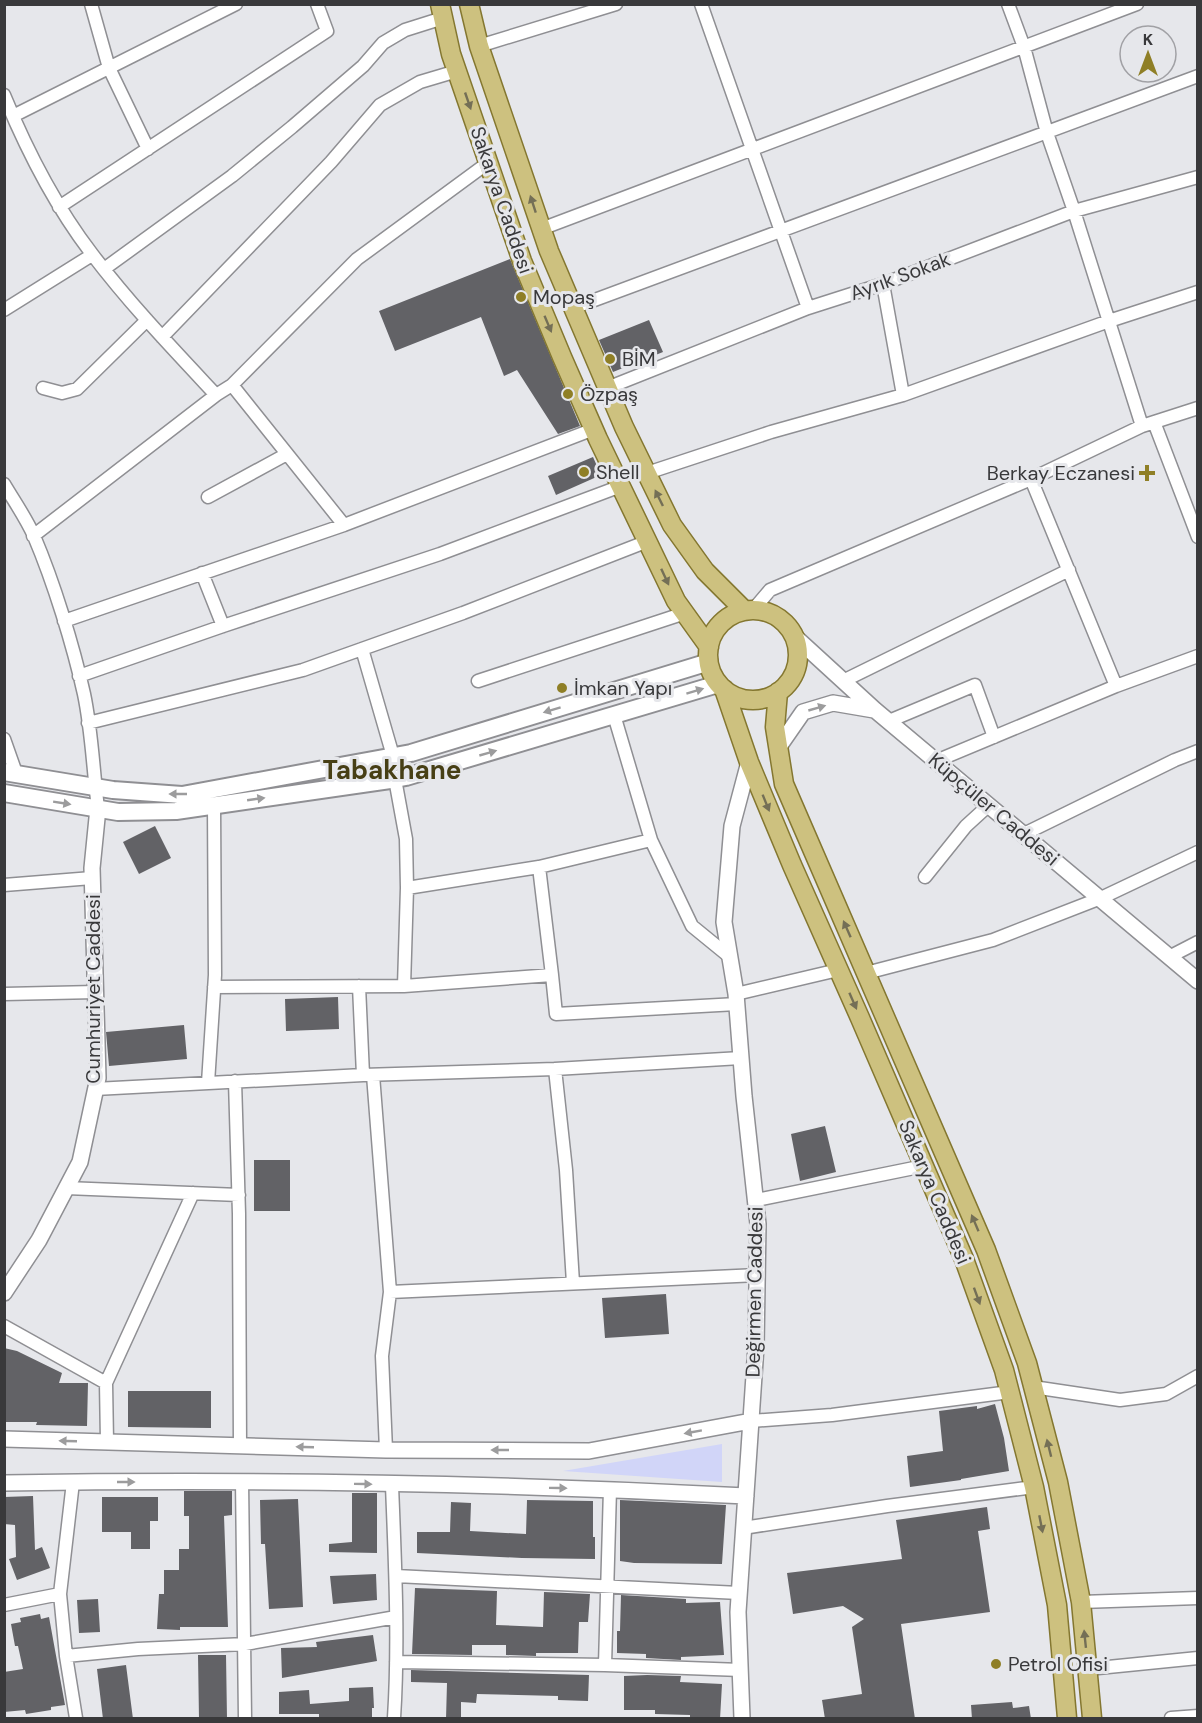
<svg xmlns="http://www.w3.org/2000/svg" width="1202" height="1723" font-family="'DM Sans',sans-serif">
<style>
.green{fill:#d1d5f8}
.building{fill:#626266}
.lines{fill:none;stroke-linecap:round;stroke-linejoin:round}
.minor-casing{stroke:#8f8f93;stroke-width:15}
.tertiary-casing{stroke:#8f8f93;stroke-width:18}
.secondary-casing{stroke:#8f8f93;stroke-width:20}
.primary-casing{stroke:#847730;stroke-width:21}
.minor{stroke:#fff;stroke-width:12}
.tertiary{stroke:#fff;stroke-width:15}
.secondary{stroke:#fff;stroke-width:16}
.primary{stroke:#cdc17f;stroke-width:18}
.oneway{fill:#746f56}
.oneway2{fill:#9c9c9d}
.poi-dot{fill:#8f7f26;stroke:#e6e7eb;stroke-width:2}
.labels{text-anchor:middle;stroke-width:6;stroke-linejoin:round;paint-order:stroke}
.street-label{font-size:20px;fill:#39393b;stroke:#e6e7eb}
.poi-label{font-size:20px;fill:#39393b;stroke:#e6e7eb;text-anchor:start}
.district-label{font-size:26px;font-weight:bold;fill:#473f15;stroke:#e6e7eb}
</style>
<rect width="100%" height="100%" fill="#e6e7eb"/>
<path class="green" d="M722 1444V1482L563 1471Z"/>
<path class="building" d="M510 259 580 426 558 434 517 370 504 376 481 317 395 351 379 311Z
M649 320 663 352 613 372 599 340Z
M593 457 601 475 556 495 548 476Z
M155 826 171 858 139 874 123 842Z
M338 997 339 1029 286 1031 285 999Z
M184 1025 187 1059 109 1066 106 1032Z
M825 1126 836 1172 800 1181 791 1134Z
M254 1160H290V1211H254Z
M666 1294 669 1334 605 1338 602 1298Z
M4 1348 17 1351 62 1373 59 1383H88L87 1426 36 1425 37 1422H4Z
M128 1391H211V1428L128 1427Z
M995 1404 1004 1438 1009 1471 961 1479V1480L910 1487 907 1456 943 1451 939 1411 977 1406V1409Z
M184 1491H232V1515L224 1516 228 1627H180V1630L157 1629 159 1594H164V1570H179V1549H189V1516H184Z
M352 1493H377V1553L329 1552V1544L352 1542Z
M33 1496 35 1550 42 1547 50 1568 17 1580 9 1559 16 1557 15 1525 4 1524V1497Z
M102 1497H158V1521H150V1549H131V1532H102Z
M298 1499 303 1607 269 1609 265 1544H261L260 1500Z
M527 1500 593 1501V1537H595V1559L522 1558 417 1553V1532H450L451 1502 471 1503 470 1531 526 1534Z
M620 1500 726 1505 722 1564 634 1563 620 1561Z
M987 1507 990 1529 978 1531 990 1612 901 1624 915 1719H825L822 1700 862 1694 852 1627 864 1619 843 1606 793 1614 787 1573 902 1559 896 1520Z
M376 1574 377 1600 333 1604 330 1576Z
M415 1588 497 1591 496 1625 543 1627 544 1592 590 1594 588 1622H579L578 1653H536V1656L506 1655V1645H472V1655L412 1654Z
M621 1595 686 1599V1603L720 1602 724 1655 681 1657V1660L646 1658V1654L617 1653V1631H620Z
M98 1599 100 1632 79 1633 77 1600Z
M40 1614 41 1619 49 1617 65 1705 51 1707V1710L26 1714 25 1710 4 1712V1672L23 1669 18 1646H15L11 1624 21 1622 20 1618Z
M373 1635 377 1661 282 1678 281 1648 317 1647 316 1642Z
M198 1655H226L227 1719H199Z
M126 1665 133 1719H103L97 1669Z
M411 1670 589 1675 588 1701 558 1700V1696L477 1694 476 1703 461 1702V1719H446L447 1683 411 1682Z
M647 1675 681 1676 680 1682 722 1684 720 1719H690V1715L655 1714V1710H624V1676Z
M373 1687 374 1708H372V1719H319V1714H279V1692L309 1690 310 1704 349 1701V1688Z
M1012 1702 1013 1708 1029 1706 1031 1719H972L971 1705Z"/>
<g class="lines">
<g class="minor-casing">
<path id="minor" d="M91 4 109 68 148 149
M701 4 808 308
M1008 4 1024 47 1047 133 1074 211 1142 426
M479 46 616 4
M4 95C27 151 56 207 92 254 130 304 173 349 216 395
M13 116 236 4
M59 207 327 31 317 4
M541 229 1137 4
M104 269 232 176 292 127 363 66 383 43 405 30 443 18
M883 284 903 395
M573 308 1198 76
M4 310 92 255
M162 337 331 162 380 105 420 82 457 71
M232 385 344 525 594 429
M43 388 62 393 77 389 147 320
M607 388 808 308 883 284 1074 211 1198 177
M1154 422 1198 537
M647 473 771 432 903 395 1109 321 1198 292
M1031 479 1116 686
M4 484C14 501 26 518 34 536 54 583 73 645 84 694 92 732 93 770 98 808
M208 497 287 454
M33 536 216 395 232 385 357 259 489 162
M202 573 223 626
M753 610 770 590 1031 479 1142 426 1198 408
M64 621 344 525
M362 649 393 756
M79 676 223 626 440 554 621 486
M478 681 685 613
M843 681 1069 570
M614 715 651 840 692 926 730 957
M889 721 975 685 994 737
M88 723 303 670 463 613 648 541
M4 739 16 773
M936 761 1116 686 1198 656
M395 779 406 839 407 888 404 986
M1024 834 1175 760 1198 751
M539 867 552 975
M925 877 966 826 989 805
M4 885 92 878
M407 888 539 867 651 840
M1169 957 1198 942
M866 973 993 940 1101 898 1198 852
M359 986 363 1075
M214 987 404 986 552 975 556 1014 737 1004
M4 994 96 992
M736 994 838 970
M555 1069 566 1170 573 1283
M373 1075 390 1292 382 1356 386 1450
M235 1081 239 1214 240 1446
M208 1083 215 975 214 805
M95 1089 363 1075 555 1069 741 1058
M66 1188 239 1195
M756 1200 924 1166
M390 1292 758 1275
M4 1326 106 1383
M1033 1387 1120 1400 1166 1394 1198 1376
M751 1421 832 1415 1010 1392
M107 1442 106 1383 193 1193
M242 1481 245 1718
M73 1482 60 1594 66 1656 76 1718
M392 1485C395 1563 399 1641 394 1718
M743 1528 887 1506 1034 1487
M396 1576 739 1593
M1081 1602 1198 1598
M4 1605 60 1594
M66 1656 138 1649 245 1644 396 1617
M396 1662 605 1665 741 1670
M605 1665 610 1489
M1088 1669 1198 1658
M1171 1718 1198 1716"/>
</g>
<g class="tertiary-casing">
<path id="tertiary" d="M793 635 875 710 1198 981
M778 748 803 712 833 703 874 710
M4 1293 39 1240 80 1162 98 1078 92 868 98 808
M4 1439 386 1450 589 1451 751 1421
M4 1483C251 1479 499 1483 746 1496
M742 1718 738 1612 756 1346 758 1224 744 1096 736 994 724 922 732 826 749 762"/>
</g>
<g class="secondary-casing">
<path id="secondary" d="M4 772 113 790 182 795 411 753 709 662
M4 793 118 812 176 811 390 780 406 777 718 684"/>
</g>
<g class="primary-casing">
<path id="primary" d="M440 4 451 54 522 261 562 357 598 439 676 601 709 647
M469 4 479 46 549 251 624 427 672 525 705 571 745 611
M708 655a45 45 0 1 1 90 0a45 45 0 1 1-90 0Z
M724 689 749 762 792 865 860 1018 964 1259 1004 1370 1034 1487 1057 1605 1067 1718
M778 692 775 727 784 784 986 1250 1027 1363 1058 1482 1081 1602 1092 1718"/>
</g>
<use href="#minor" class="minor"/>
<use href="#tertiary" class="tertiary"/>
<use href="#secondary" class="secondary"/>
<use href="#primary" class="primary"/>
</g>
<defs><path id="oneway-solid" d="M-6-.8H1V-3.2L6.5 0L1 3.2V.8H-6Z" transform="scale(1.5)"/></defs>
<g class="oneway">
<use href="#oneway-solid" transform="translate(468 101) rotate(71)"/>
<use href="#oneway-solid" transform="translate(533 204) rotate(-108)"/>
<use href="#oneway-solid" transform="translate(548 324) rotate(67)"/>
<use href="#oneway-solid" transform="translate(659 498) rotate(-116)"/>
<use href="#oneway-solid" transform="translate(665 577) rotate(65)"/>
<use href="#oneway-solid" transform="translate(766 803) rotate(68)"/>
<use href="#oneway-solid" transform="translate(847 929) rotate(-114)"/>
<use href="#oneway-solid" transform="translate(853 1001) rotate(66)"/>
<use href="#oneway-solid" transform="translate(975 1223) rotate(-113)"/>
<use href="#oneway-solid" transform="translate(977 1296) rotate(70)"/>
<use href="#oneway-solid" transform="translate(1049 1448) rotate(-104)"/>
<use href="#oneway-solid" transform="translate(1041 1524) rotate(79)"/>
<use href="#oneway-solid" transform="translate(1085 1639) rotate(-96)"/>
</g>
<g class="oneway2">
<use href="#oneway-solid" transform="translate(695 691) rotate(-17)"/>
<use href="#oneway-solid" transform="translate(817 708) rotate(-16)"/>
<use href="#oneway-solid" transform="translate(552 710) rotate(163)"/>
<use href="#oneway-solid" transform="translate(488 753) rotate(-16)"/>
<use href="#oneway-solid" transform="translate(178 794) rotate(180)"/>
<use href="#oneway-solid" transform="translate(256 799) rotate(-8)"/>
<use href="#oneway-solid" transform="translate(62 803) rotate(9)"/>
<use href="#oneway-solid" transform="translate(693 1432) rotate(170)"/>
<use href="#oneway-solid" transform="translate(68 1441) rotate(-178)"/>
<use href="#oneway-solid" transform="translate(305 1447) rotate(-178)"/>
<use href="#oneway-solid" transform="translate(500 1450) rotate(-180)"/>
<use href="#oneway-solid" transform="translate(126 1482)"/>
<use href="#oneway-solid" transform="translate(363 1484) rotate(1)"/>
<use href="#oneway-solid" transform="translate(558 1488) rotate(1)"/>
</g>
<g class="poi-dot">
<circle cx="521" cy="297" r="6"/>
<circle cx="610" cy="359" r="6"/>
<circle cx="568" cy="394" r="6"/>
<circle cx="584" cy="472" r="6"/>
<path d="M1144 464h6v6h6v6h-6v6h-6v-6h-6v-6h6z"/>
<circle cx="562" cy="688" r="6"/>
<circle cx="996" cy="1664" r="6"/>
</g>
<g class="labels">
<g class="street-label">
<text transform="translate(502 200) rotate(71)" y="7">Sakarya Caddesi</text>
<text transform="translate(900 276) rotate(-20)" y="7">Ayrık Sokak</text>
<text transform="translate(994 809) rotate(40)" y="7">Küpçüler Caddesi</text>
<text transform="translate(93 989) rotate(-90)" y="7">Cumhuriyet Caddesi</text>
<text transform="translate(935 1192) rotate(67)" y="7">Sakarya Caddesi</text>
<text transform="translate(754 1292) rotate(-89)" y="7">Değirmen Caddesi</text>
</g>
<g class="poi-label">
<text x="533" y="304">Mopaş</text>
<text x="622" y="366">BİM</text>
<text x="580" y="401">Özpaş</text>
<text x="596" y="479">Shell</text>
<text x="1135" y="480" text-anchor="end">Berkay Eczanesi</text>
<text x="574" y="695">İmkan Yapı</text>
<text x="1008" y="1671">Petrol Ofisi</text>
</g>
<g class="district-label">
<text x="392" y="779">Tabakhane</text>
</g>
</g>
<rect width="1202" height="1723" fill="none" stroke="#39393b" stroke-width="12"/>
<g transform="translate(1148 54)"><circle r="28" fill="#e6e7eb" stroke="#a1a1a5" stroke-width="1.5"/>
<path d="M0-4.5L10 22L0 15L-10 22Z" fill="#8f7f26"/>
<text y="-9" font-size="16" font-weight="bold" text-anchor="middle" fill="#39393b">K</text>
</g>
</svg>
